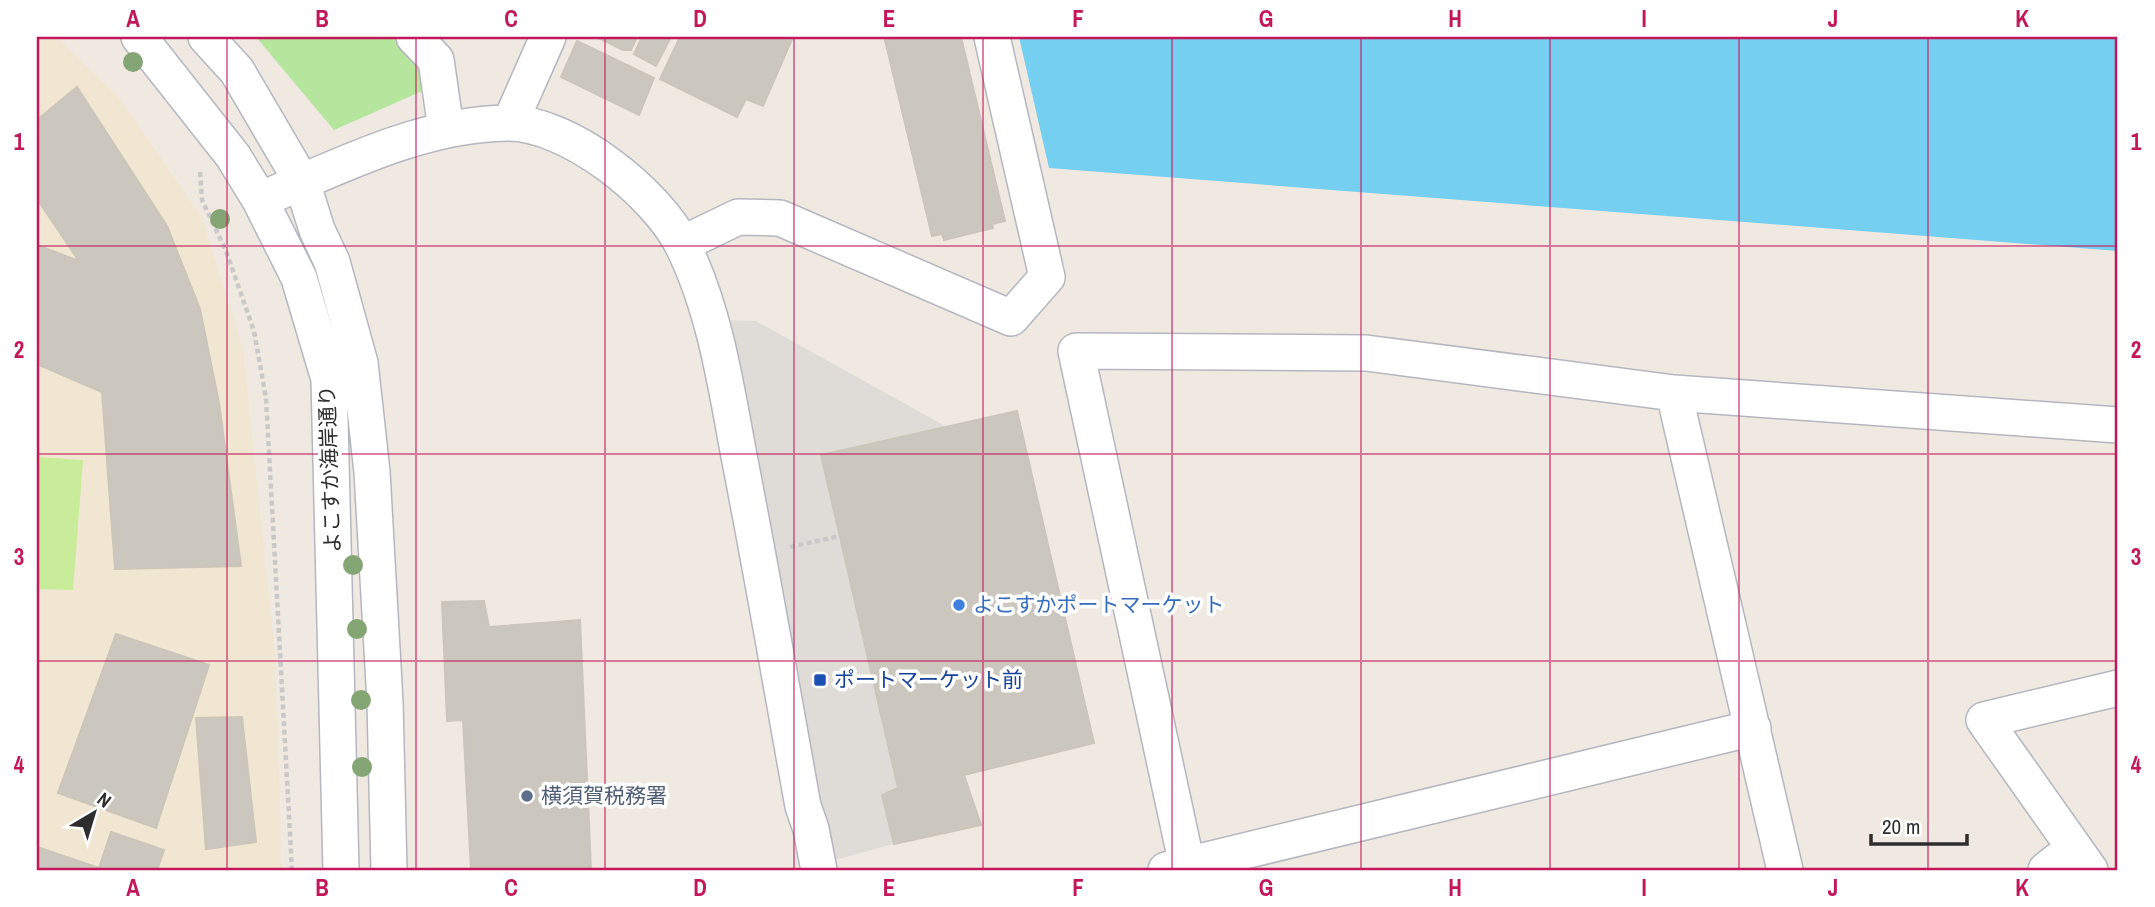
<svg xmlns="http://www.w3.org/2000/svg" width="2155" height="907" font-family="'Archivo Narrow','Noto Sans JP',sans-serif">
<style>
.education{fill:#f0e6d1}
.green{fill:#b6e59e}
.pitch{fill:#c9ec9a}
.plaza{fill:#dfdcd8}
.water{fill:#75cff0}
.building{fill:#cbc7bf;stroke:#cbc5ba;stroke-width:2}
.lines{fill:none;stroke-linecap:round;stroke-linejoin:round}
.minor-casing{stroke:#b4b7c1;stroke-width:38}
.path{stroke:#c9c9c9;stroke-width:4.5;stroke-dasharray:5 3.5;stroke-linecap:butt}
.minor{stroke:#fff;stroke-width:35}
.tree{fill:#84a574}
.grid{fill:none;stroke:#c2185b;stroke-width:2;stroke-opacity:0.55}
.shop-dot{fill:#3f7fe0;stroke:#fff;stroke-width:2.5}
.transit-dot{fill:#1a4fb4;stroke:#fff;stroke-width:2.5}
.service-dot{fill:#5c6f8a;stroke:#fff;stroke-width:2.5}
.labels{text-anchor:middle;stroke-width:7;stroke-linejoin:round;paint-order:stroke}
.street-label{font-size:21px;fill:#2e2e2e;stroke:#fff}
.shop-label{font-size:21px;fill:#366cbe;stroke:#fff;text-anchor:start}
.transit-label{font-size:21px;fill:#164399;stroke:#fff;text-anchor:start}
.service-label{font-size:21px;fill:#4e5e75;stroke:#fff;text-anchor:start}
.neatline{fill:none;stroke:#c2185b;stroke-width:2.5}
.grid-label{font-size:23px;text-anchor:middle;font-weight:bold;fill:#c2185b}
</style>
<rect width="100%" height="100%" fill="#efe9e1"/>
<path class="education" d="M39 37H57L121 100 202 218 243 350 275 655 282 870H37V41Z"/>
<path class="green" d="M256 37H404L421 55 429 88 334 130Z"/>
<path class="pitch" d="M37 457 83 460 73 590 37 589Z"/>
<path class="plaza" d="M723 320 756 321 947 427 821 456 898 788 882 795 894 844 831 861Z"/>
<path class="water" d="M1019 37H2118V251L1049 168Z"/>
<path class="building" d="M597 37H637L631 50H623Z
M642 37H671L656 66 634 54Z
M680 37H793L763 106 746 99 737 117 660 79Z
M897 37H961L1005 221 992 224 993 228 944 240 942 234 932 236 885 40Z
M577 41 654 78 639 115 561 77Z
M77 87 167 226 200 309 219 403 241 566 115 569 102 392 37 364V245L79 261 37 199V120Z
M1017 411 1094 743 964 775 981 825 894 844 882 795 898 788 821 455Z
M484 601 489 627 580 620 591 870H471L463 720 447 721 442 602Z
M116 634 209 665 156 828 58 793Z
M242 717 256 842 206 849 196 718Z
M111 832 164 850 157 870H37V847L99 868Z"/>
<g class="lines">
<g class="minor-casing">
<path id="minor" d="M139 37 233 156 260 200 299 278 329 379 341 870
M206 37 237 71 302 182 317 230 332 262 360 363 372 472 385 702 389 870
M414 37 436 60 446 129
M510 123 548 37
M260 200C338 167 421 124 507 123 568 122 657 193 683 246 715 311 726 386 739 456 762 573 782 690 803 806L811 829 819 870
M682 244 738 217 780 218 1011 318 1047 277 992 37
M1674 393 1785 870
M1166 870 1753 728
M1188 870 1076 351 1366 353 1674 393 2118 425
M2046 870 2074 848
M2090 870 1984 720 2118 688"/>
</g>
<path class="path" d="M200 172 202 200 226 251 254 331 266 398 292 870
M790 547 840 536"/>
<use href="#minor" class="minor"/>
</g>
<g class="tree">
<circle cx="133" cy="62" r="10"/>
<circle cx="220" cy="219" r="10"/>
<circle cx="353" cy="565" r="10"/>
<circle cx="357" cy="629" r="10"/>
<circle cx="361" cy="700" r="10"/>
<circle cx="362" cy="767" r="10"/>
</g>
<path class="grid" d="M227 37V870M416 37V870M605 37V870M794 37V870M983 37V870M1172 37V870M1361 37V870M1550 37V870M1739 37V870M1928 37V870M37 246H2118M37 454H2118M37 661H2118"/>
<circle class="shop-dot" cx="959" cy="605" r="7"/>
<rect class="transit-dot" x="813" y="673" width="14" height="14" rx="3.5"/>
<circle class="service-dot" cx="527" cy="796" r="7"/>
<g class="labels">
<g class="street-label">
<text transform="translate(330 469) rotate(-92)" y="7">よこすか海岸通り</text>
</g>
<g class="shop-label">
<text x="973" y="612">よこすかポートマーケット</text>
</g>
<g class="transit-label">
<text x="834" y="687">ポートマーケット前</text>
</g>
<g class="service-label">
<text x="541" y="803">横須賀税務署</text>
</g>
</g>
<rect width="2155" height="907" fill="none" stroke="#ffffff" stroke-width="77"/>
<g transform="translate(94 813) rotate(38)" stroke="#ffffff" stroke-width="5" paint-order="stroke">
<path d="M0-5L12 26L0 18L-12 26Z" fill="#2e2e2e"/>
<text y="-10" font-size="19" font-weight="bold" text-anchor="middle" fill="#2e2e2e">N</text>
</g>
<path d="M1871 834v10h96v-10" fill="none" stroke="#2e2e2e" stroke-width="3.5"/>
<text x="1882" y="834" font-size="21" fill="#2e2e2e" stroke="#ffffff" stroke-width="5" paint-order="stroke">20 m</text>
<rect x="38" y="38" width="2078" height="831" class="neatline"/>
<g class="grid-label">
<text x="133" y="27">A</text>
<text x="322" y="27">B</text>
<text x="511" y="27">C</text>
<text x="700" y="27">D</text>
<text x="889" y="27">E</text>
<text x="1078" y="27">F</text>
<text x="1266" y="27">G</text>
<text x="1455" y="27">H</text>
<text x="1644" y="27">I</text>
<text x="1833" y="27">J</text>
<text x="2022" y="27">K</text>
<text x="19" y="150">1</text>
<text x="2136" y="150">1</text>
<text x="19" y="358">2</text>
<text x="2136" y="358">2</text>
<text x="19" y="565">3</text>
<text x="2136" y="565">3</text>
<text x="19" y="773">4</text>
<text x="2136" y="773">4</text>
<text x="133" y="896">A</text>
<text x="322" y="896">B</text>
<text x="511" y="896">C</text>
<text x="700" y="896">D</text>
<text x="889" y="896">E</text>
<text x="1078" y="896">F</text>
<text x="1266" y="896">G</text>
<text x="1455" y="896">H</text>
<text x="1644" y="896">I</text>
<text x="1833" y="896">J</text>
<text x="2022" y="896">K</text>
</g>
</svg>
